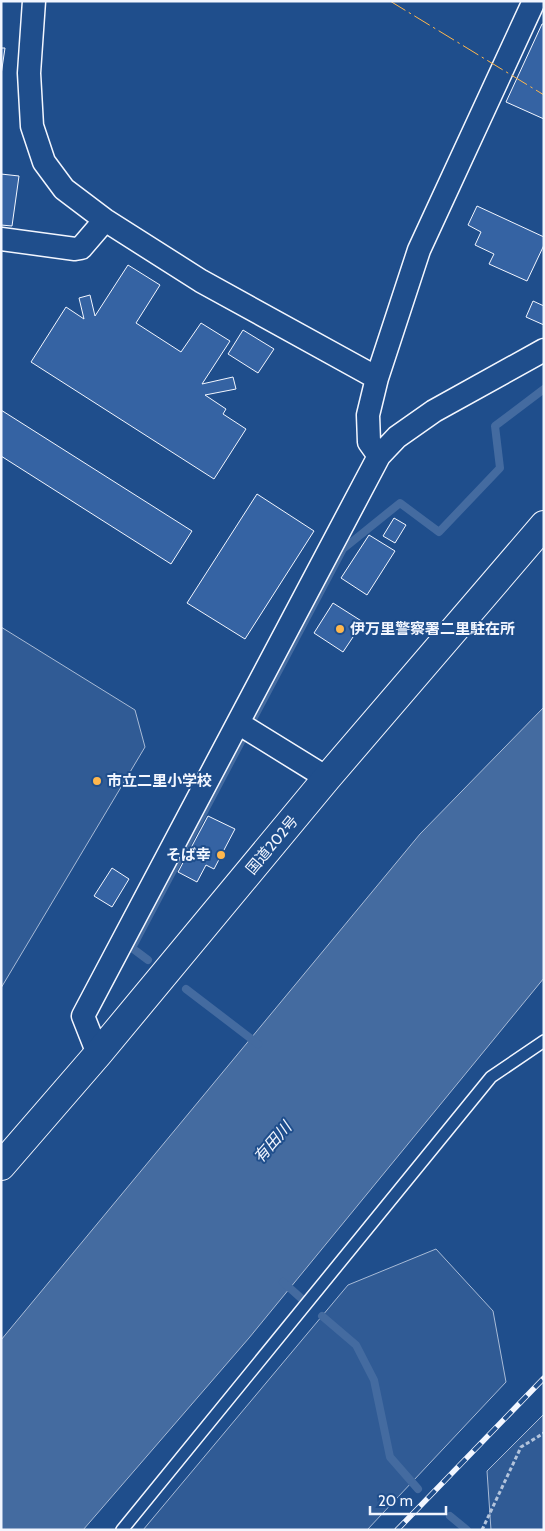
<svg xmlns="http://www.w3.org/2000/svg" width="545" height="1531" font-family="Cabin,'Noto Sans JP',sans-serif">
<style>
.built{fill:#305b95;stroke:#a8bbd7}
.water{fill:#446ba0;stroke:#a8bbd7}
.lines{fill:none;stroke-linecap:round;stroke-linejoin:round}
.stream{stroke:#446ba0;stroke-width:8}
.building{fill:#3563a3;stroke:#f2f6ff}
.service-casing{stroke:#f2f6ff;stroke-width:14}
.minor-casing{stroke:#f2f6ff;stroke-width:25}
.trunk-casing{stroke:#f2f6ff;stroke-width:30}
.path{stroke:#b3c4dc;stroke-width:3;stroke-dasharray:4 2.5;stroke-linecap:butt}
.service{stroke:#1f4e8c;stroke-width:11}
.minor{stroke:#1f4e8c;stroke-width:22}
.trunk{stroke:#1f4e8c;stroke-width:28}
.rail-casing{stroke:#f2f6ff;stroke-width:5.5}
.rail{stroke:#1f4e8c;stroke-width:4;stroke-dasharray:11;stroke-linecap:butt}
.power{stroke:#ffb74d;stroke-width:1;stroke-dasharray:18 4 2.5 4;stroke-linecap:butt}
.poi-dot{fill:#ffb74d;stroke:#1f4e8c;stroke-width:2}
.labels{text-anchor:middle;stroke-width:4;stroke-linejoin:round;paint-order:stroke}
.poi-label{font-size:15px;font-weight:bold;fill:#f2f6ff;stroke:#1f4e8c;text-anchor:start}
.street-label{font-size:15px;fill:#f2f6ff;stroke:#1f4e8c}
.water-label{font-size:16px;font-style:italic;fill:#f2f6ff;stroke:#1f4e8c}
</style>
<rect width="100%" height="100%" fill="#1f4e8c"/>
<path class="built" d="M1 627 135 710 145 747 1 988Z
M436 1249 493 1311 506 1382 367 1530H143L348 1285Z
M544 1414V1530H491L487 1471Z"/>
<path class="water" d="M544 707V978L249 1338 83 1530H1V1340L420 834Z"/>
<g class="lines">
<path class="stream" d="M148 960 132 948 343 549 400 503 439 532 500 468 495 426 544 389
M186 989 258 1044
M283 1282 302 1299
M322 1316 356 1345 374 1380 390 1457 418 1489
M450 1516 467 1530"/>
</g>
<path class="building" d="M542 24H544V119L506 102Z
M1 48H5L1 75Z
M1 174 19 176 12 226 1 225Z
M477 206 544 237V245L527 281 489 264 494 254 475 245 481 232 468 225Z
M128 265 160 285 136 323 181 352 201 323 230 341 202 384 233 377 236 389 205 395 226 409 223 414 246 429 214 479 31 362 66 307 84 319 79 298 90 295 95 316Z
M533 301 544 306V325L526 317Z
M243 330 274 349 258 373 228 354Z
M1 410 192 531 171 564 1 456Z
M257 494 314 531 245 639 187 603Z
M394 518 406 525 395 543 383 536Z
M369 535 395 551 367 595 341 578Z
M333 603 363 622 343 652 314 633Z
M208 816 235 829 214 869 206 865 197 882 178 872Z
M112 868 129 879 112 907 94 896Z"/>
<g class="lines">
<g class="service-casing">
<path id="service" d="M122 1530 491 1077 544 1041"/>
</g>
<g class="minor-casing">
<path id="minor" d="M34 1 29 73 32 126 44 162 64 189 105 220 201 281 377 378
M1 239 75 249 81 248 105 220
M379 456 397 437 434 411 544 350
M238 723 327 778
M98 1054 83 1016 379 456 369 442 368 415 377 378 419 250 534 1"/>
</g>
<g class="trunk-casing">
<path id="trunk" d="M1 1166 98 1054 327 778 544 525"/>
</g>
<path class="path" d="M482 1530 521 1447 544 1433"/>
<use href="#service" class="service"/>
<use href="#minor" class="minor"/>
<use href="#trunk" class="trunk"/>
<g class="rail-casing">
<path id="rail" d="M397 1530 544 1378"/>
</g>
<use href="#rail" class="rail"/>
<path class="power" d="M390 1 544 95"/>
</g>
<g class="poi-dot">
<circle cx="340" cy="629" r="5"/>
<circle cx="97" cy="781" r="5"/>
<circle cx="221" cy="855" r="5"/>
</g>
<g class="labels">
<g class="poi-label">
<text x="350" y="634">伊万里警察署二里駐在所</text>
<text x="107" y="786">市立二里小学校</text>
<text x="211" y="860" text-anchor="end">そば幸</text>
</g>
<g class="street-label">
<text transform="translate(272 845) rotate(-50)" y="5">国道202号</text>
</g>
<g class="water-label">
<text transform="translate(272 1142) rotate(-49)" y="6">有田川</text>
</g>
</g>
<rect width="545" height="1531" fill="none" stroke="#f2f6ff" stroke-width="5"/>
<path d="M370 1506v8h76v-8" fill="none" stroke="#f2f6ff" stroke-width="2.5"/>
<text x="378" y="1506" font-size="15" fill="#f2f6ff" stroke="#1f4e8c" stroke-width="4" paint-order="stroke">20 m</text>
</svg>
